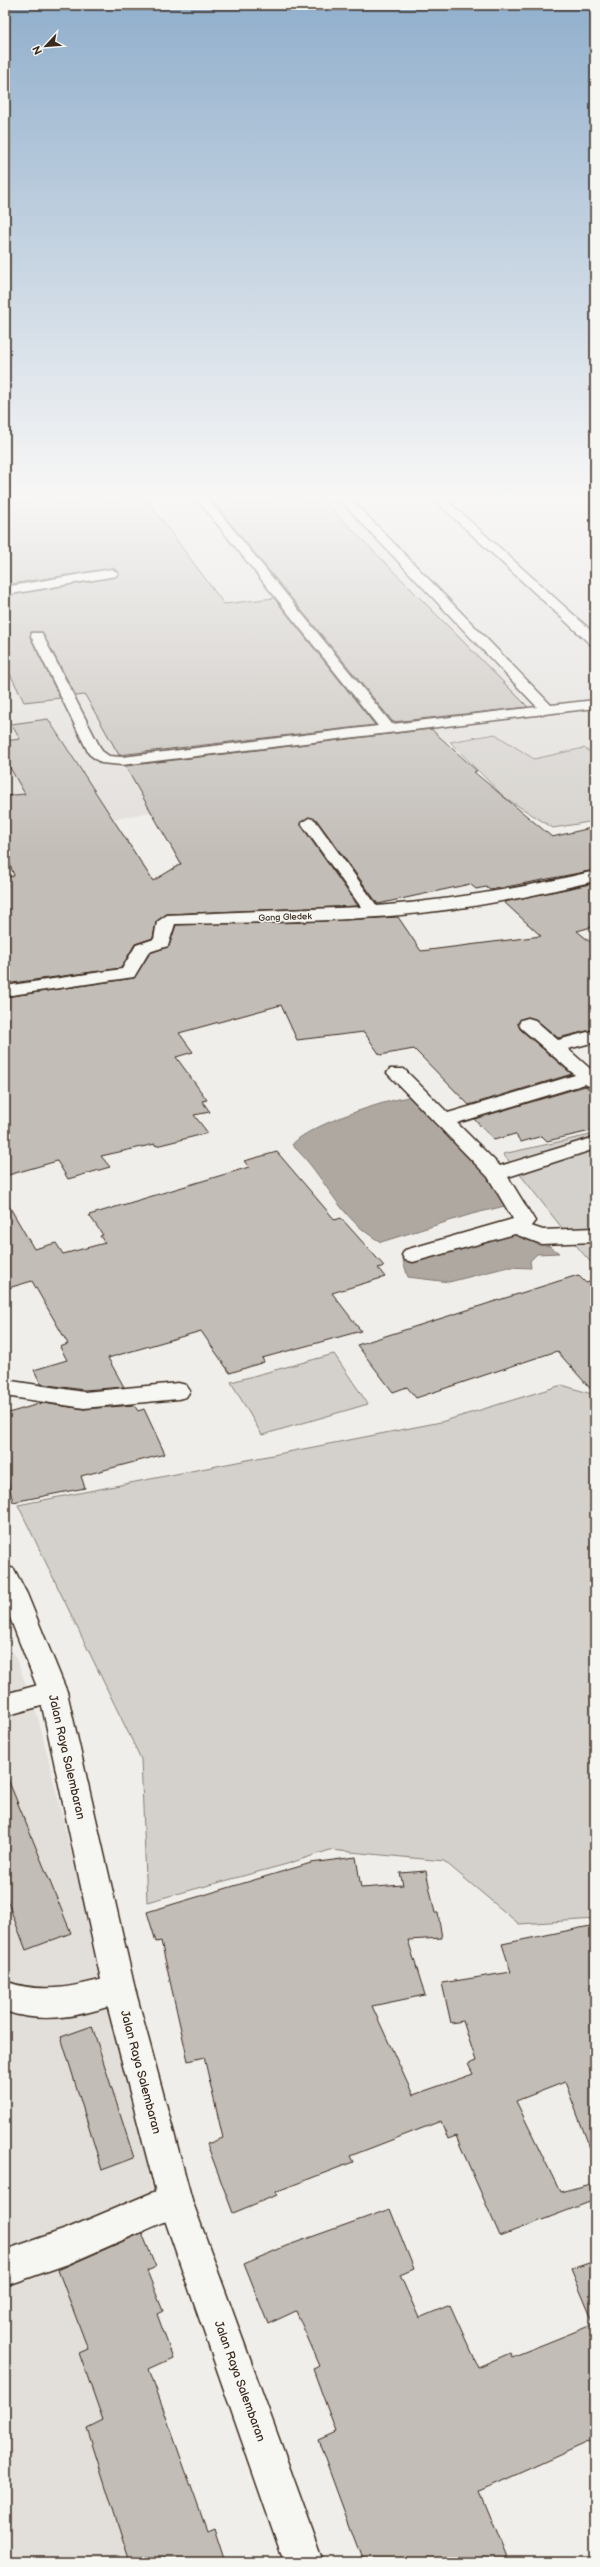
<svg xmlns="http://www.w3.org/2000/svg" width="600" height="2567" font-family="'Balsamiq Sans',sans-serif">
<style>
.built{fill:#e2dfdb}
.green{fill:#d4d1cc;stroke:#887e75}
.water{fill:#afa8a1;stroke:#81766d}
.building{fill:#c2bdb7;stroke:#3b2a1e}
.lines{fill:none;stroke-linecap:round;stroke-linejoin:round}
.minor-casing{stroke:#3b2a1e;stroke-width:3}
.major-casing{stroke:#3b2a1e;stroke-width:3}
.minor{fill:#f6f6f2;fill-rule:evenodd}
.major{fill:#f6f6f2;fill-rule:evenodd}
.labels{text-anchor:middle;stroke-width:3;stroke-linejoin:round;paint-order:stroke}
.far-street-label{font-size:9px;fill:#3b2a1e;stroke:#f6f6f2}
.near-street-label{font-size:12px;fill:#3b2a1e;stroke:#f6f6f2}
</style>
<rect width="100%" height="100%" fill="#efeeea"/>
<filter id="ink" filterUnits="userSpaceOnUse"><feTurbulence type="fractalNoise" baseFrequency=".025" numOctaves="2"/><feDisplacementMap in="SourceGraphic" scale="8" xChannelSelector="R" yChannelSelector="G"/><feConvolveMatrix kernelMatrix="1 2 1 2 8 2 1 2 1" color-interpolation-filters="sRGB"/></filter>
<g filter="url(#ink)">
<path class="built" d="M5 495H595V755L584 748 534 759 495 734 450 742 351 754 340 739 196 763 155 811 5 841Z
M14 1653 38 1717 145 2153 158 2218 73 2256 134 2562H5V1656Z"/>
<path class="green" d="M495 734 534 759 584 748 595 755V821L553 828 504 797 450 742Z
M595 1134V1267C562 1231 535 1191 503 1154Z
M334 1354 368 1404 262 1435 231 1382Z
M562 1385 595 1395V1919L519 1924 444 1861 330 1850 287 1864 147 1902 141 1759 18 1505 441 1422Z"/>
<path class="water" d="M417 1096 508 1200 505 1206 472 1214 381 1242C337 1218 327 1177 292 1145 305 1126 393 1097 417 1096Z
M508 1231 541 1240 559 1253 537 1254 530 1261 531 1268 508 1267 449 1282 408 1277 403 1261Z"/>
<path class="building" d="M5 495H143L224 604 274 598 375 725 119 755 85 695 76 696 42 632H31L30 637 60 698 24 702 5 664V596L116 577 119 573 112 568 5 585Z
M207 495H318L528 707 393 722Z
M48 719 153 881 181 864 125 766 431 729 477 771 474 772 552 837 595 827V870L490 890 486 887 476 889 470 884 378 904 316 819 308 817 300 824 358 906 167 914 156 922 153 938 135 944 121 968 5 984V888L7 887V877L14 876 5 849V796L25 794 5 759V741L20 739 11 724Z
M595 883V926L577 931 595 946V1029L558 1038 535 1019 528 1017 521 1019 518 1023 520 1029 572 1074 469 1105 414 1049 380 1055 364 1032 297 1040 281 1005 179 1033 193 1052 176 1057 207 1100 202 1101 210 1112 194 1115 208 1133 156 1146 155 1144 101 1156 110 1167 68 1179 57 1161 5 1176V997L134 978 150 953 169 946 176 925 302 922 398 917 421 951 541 936 504 902Z
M585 1086 595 1093V1130L547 1141 542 1136 521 1142 515 1134 494 1140 474 1119Z
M277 1152 335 1220 341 1218 384 1266 378 1268 385 1277 332 1293 361 1331 262 1358 264 1362 230 1373 201 1331 108 1358 124 1387 84 1390 41 1384 34 1370 67 1360 60 1347 68 1344 32 1281 5 1289V1199L34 1249 56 1243 63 1254 105 1243 100 1236 103 1235 89 1215 249 1167 244 1161Z
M578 1275 586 1283 595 1280V1394L557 1351 416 1398 407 1387 393 1392 357 1345Z
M42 1403 84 1409 134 1405 138 1411 144 1409 165 1454 81 1476 85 1488 13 1502 5 1468V1414Z
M5 1772 71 1933 26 1950 5 1895Z
M356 1857 361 1888 403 1885 400 1873 426 1871 435 1913H438L442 1938 408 1940 425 1995 372 2006 413 2095 473 2074 468 2064 476 2061 463 2021 451 2023 442 1983 511 1972 502 1944 595 1925V2155L593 2156 565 2082 516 2101 560 2192 595 2183V2200L500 2236 456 2136 448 2139 441 2121 350 2156 353 2162 275 2192 277 2195 233 2213 207 2144 223 2138 204 2057 188 2061 161 1941 156 1942 147 1912 311 1863Z
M92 2026 134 2158 102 2170 61 2037Z
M390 2209 414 2269 400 2275 419 2318 450 2305 478 2367 510 2353 512 2357 594 2324 571 2269 595 2261V2439L480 2491 509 2562H363L318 2440 336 2432 313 2369 320 2366 296 2311 268 2324 244 2264 286 2246Z
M142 2233 156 2267 147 2271 163 2311 157 2314 173 2358 149 2369 207 2531 214 2528 225 2562H130L87 2428 103 2420 79 2353 88 2349 58 2270Z"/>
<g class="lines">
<g class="minor-casing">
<path id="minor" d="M194 495H205L392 724 537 707 335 495H347L551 705 595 700V708L122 765 101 763 89 754 31 636 32 633H42L43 636 102 751 109 756 122 757 378 726Z
M429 495H441L595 634V645L590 644Z
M112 569 118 573 116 576 5 595V587Z
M309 818 315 820 377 906C451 900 523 888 595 871V881C540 894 485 906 429 912 345 922 260 922 175 924L168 946 149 952 134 977 5 996V986L122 969 136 945 154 939 157 922 167 915 361 907 301 823Z
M528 1018 535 1020 558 1040 595 1030V1042L568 1049 595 1073V1089L585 1084 457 1123 500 1166 595 1137V1149L508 1177 535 1221 531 1226 543 1230 595 1228V1242L541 1244 515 1234 413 1262 405 1260 402 1255 405 1250 513 1219 488 1177 387 1073 390 1069H404L448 1113 575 1075 521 1028 519 1024 521 1020Z
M5 1380 84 1392 178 1383 186 1385 190 1391 186 1397 178 1399 84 1408 5 1396Z
M53 1681 63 1684 67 1692 63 1700 5 1716V1694Z
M119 1975 130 1979 135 1989 130 1999C90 2014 47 2026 5 2011V1981C45 1996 80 1985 119 1975Z
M175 2183 187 2188 192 2200 187 2212 68 2264 5 2286V2250L66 2229Z"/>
</g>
<g class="major-casing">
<path id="major" d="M5 1566 14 1569 27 1594 67 1692 135 1989 192 2200 324 2562H284L158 2200 103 1989 39 1692 5 1605Z"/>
</g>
<use href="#minor" class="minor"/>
<use href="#major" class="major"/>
</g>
</g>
<linearGradient id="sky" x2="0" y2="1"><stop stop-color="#91afcc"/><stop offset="0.58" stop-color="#f8f7f6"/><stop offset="1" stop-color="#f8f7f6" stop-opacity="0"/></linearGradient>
<rect width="600" height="855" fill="url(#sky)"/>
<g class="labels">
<g class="far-street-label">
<text transform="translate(285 917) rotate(-2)" y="3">Gang Gledek</text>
</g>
<g class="near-street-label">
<text transform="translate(67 1757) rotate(77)" y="4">Jalan Raya Salembaran</text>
<text transform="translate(141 2072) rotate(75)" y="4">Jalan Raya Salembaran</text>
<text transform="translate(240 2381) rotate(70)" y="4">Jalan Raya Salembaran</text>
</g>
</g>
<rect width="600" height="2567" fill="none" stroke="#f6f6f2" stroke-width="20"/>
<rect x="10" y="10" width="580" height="2547" fill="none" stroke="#3b2a1e" stroke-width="1.5" filter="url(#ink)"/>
<g transform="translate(46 46) rotate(244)" stroke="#f6f6f2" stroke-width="3" paint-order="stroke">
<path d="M0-3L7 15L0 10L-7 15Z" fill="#3b2a1e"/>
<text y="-6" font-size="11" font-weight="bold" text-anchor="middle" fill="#3b2a1e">N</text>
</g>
</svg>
